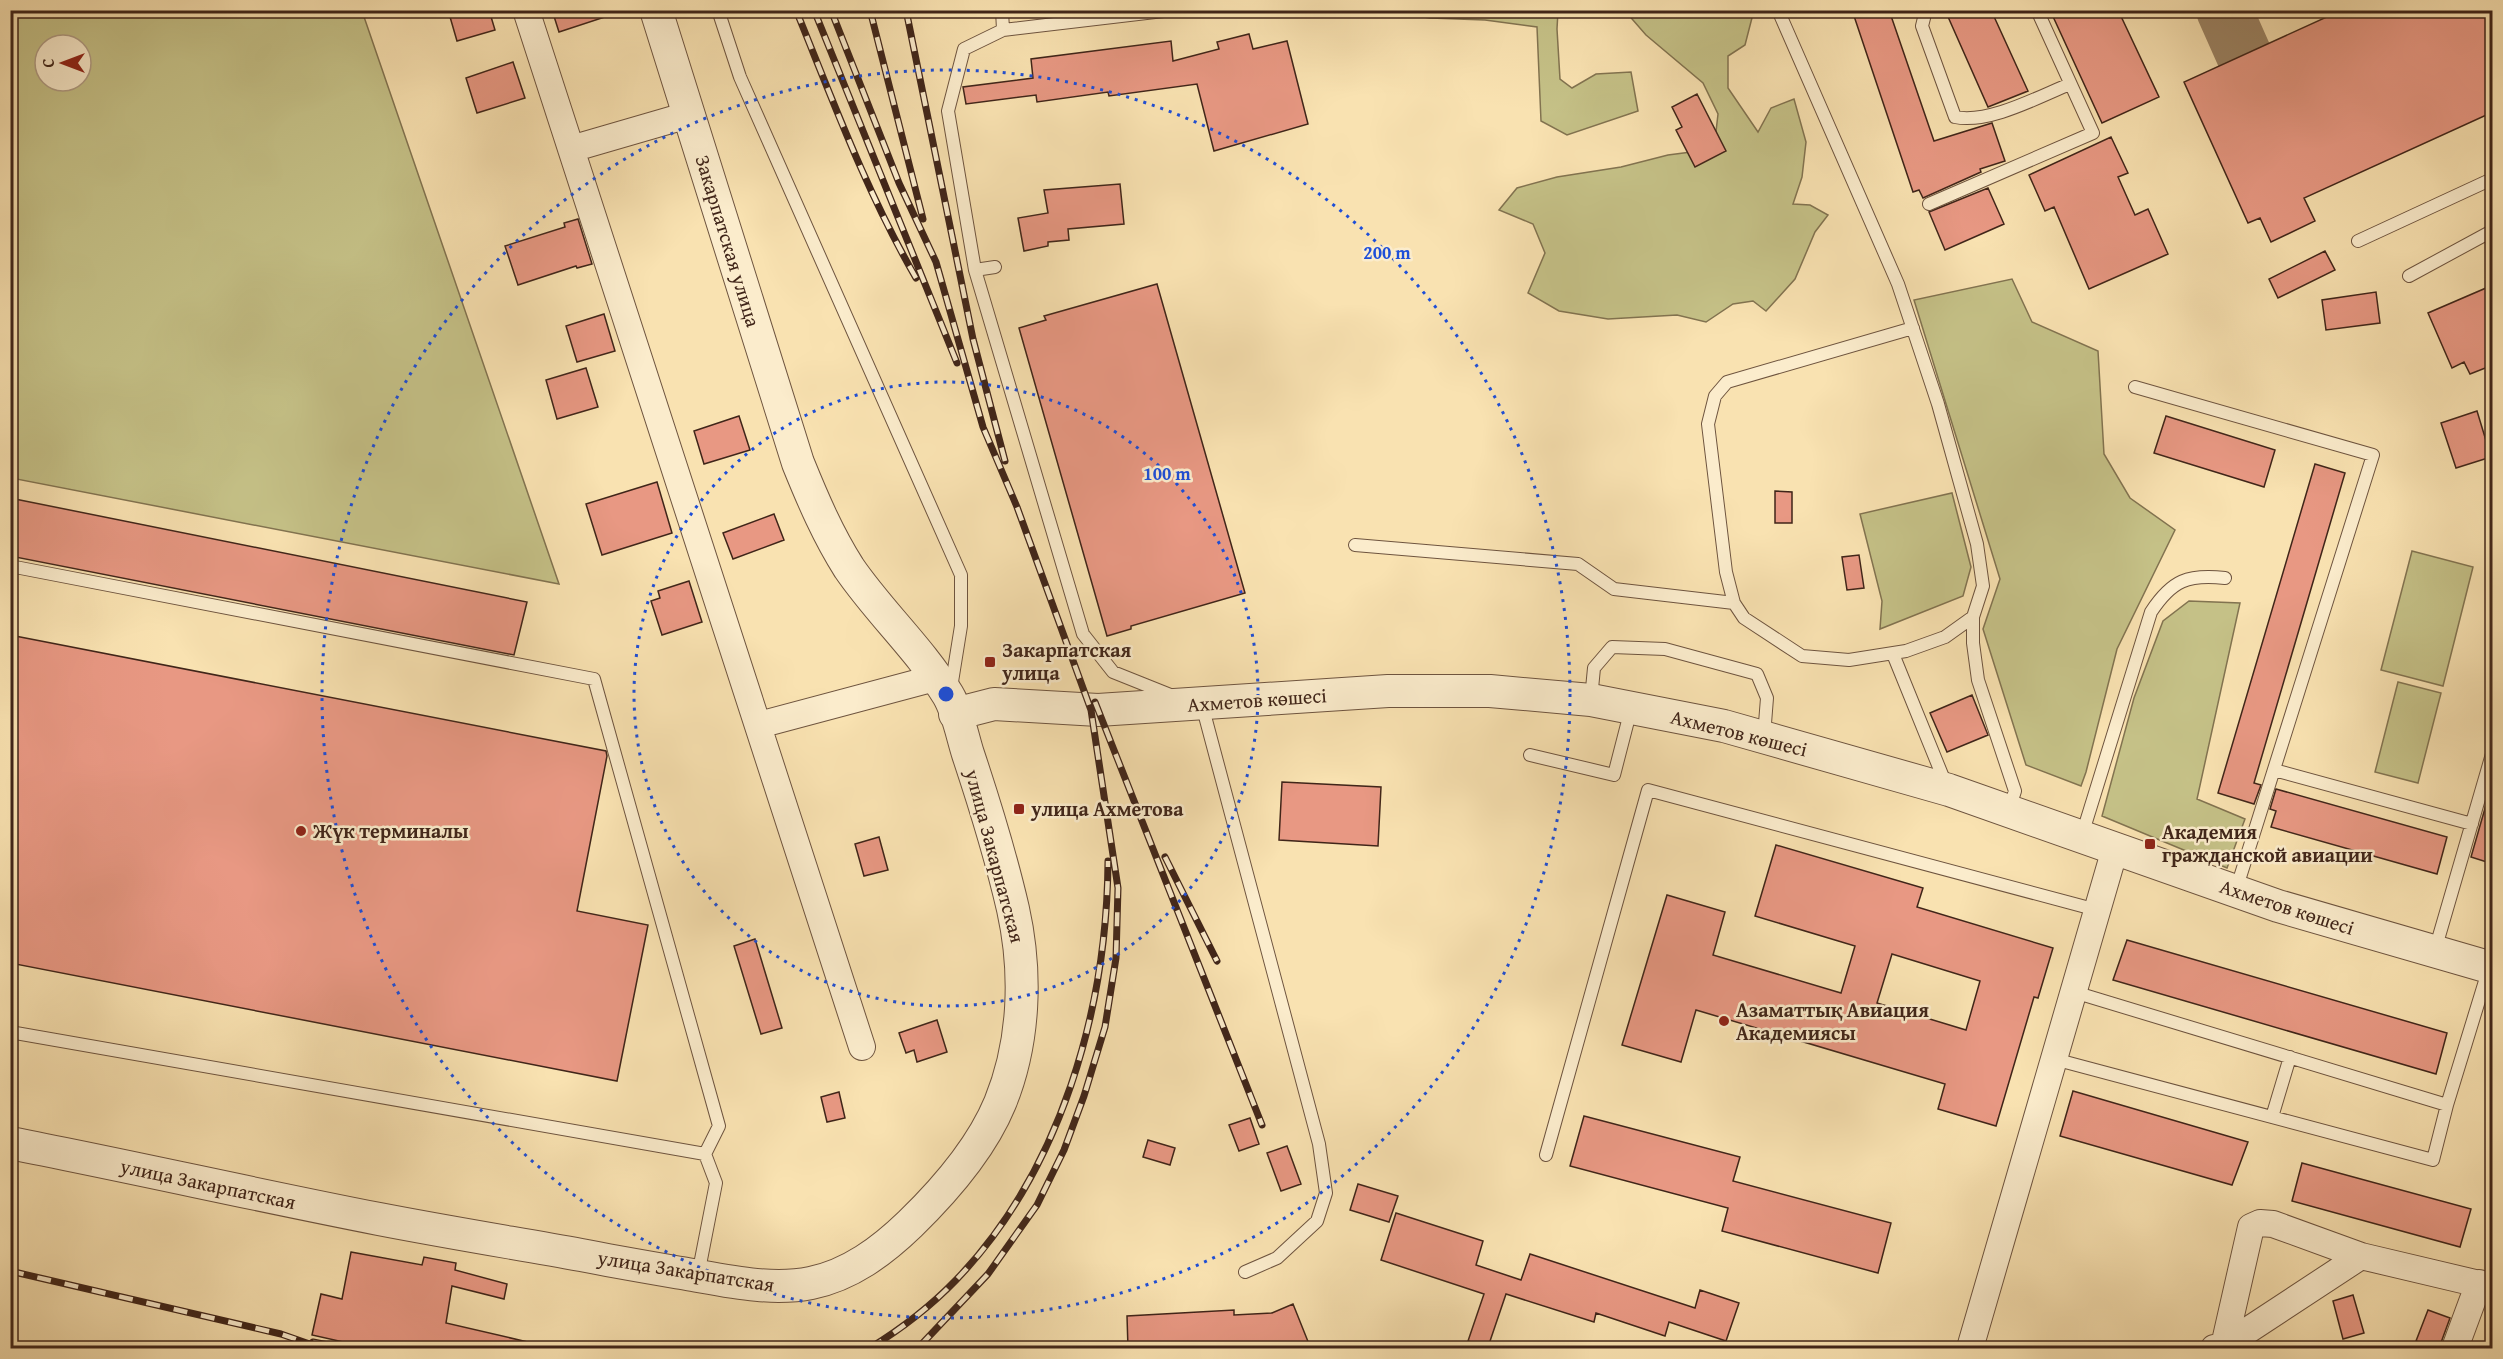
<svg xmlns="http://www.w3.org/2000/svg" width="2503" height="1359" font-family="'Gentium Book Plus',serif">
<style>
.green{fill:#c5c187;stroke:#827350;stroke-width:1.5;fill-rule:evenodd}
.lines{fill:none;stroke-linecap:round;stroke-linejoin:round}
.taxiway{stroke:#9c8465;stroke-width:56}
.building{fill:#e89883;stroke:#402519;stroke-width:1.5;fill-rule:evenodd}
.service-casing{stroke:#6e543f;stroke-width:14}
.minor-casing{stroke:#6e543f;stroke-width:28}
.tertiary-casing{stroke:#6e543f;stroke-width:34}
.service{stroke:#fbeccc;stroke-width:12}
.minor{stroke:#fbeccc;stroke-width:26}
.tertiary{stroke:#fbeccc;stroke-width:32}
.rail-casing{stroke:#402519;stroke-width:7}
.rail{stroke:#fbeccc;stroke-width:4.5;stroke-dasharray:14;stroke-linecap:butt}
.ring{fill:none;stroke:#1d4ed8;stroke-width:3;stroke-dasharray:3 6}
.poi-dot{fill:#8f2418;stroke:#fbeccc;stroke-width:2}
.labels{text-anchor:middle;stroke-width:5;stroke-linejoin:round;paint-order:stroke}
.street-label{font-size:20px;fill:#402519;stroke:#fbeccc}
.poi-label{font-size:20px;font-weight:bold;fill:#402519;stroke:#fbeccc;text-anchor:start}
.centre{fill:#1d4ed8;stroke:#fbeccc;stroke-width:3}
.ring-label{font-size:18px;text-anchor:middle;font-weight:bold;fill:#1d4ed8;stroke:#fbeccc;stroke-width:5;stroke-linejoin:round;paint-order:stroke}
</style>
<rect width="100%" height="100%" fill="#f9e2b1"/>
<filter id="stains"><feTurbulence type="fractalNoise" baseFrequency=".00333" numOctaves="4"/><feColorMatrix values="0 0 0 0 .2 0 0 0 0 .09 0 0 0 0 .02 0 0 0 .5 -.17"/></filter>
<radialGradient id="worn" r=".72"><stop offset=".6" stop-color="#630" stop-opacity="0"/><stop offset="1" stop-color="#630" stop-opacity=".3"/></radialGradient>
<path class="green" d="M1754 10 1745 45 1728 56V88L1758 132 1771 108 1794 99 1806 142 1802 177 1793 204 1810 205 1828 215 1815 232 1795 279 1766 311 1753 301 1733 304 1706 322 1677 315 1608 319 1559 311 1528 293 1545 253 1533 224 1499 210 1517 188 1557 177 1621 167 1668 155 1714 149 1718 114 1703 83 1646 35 1626 12 1602 14 1598 11Z
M10 11H362L559 584 11 478ZM45 45H81V81H45Z
M1407 11H1558L1557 29 1560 79 1572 88 1596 74 1631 72 1638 111 1567 135 1541 121 1537 27 1485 20 1430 18 1404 14Z
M2012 279 2032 322 2098 351 2104 454 2130 498 2175 530 2117 649 2086 772 2081 786 2026 765 1983 629 2000 579 1914 300Z
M1952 493 1971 567 1963 596 1880 629 1882 601 1860 514Z
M2412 551 2473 567 2443 686 2381 670Z
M2189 601 2240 603 2197 799 2245 819 2227 868 2102 816 2134 698 2163 621Z
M2398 682 2441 693 2418 783 2375 772Z"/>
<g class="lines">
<path class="taxiway" d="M2224 10 2244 55"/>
</g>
<path class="building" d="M448 10H489L495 30 457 41Z
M552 10H614V14L559 32Z
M1852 10H1889L1934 141 1992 123 2005 161 1980 169 1981 172 1923 198 1919 190 1913 192Z
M1945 10H1991L2028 91 1988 107Z
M2050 10H2118L2159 97 2102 123Z
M2342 10H2482L2493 34V112L2304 198 2315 221 2271 242 2260 218 2248 223 2184 82Z
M1249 34 1253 49 1287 41 1308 124 1214 151 1197 84 1109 96 1108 92 1037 102 1036 95 966 104 963 87 1033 78 1031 59 1171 41 1173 61 1219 49 1217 42Z
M513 62 525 98 477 113 466 78Z
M1697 94 1726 151 1695 167 1676 130 1682 127 1672 107Z
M2111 137 2128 173 2118 177 2135 215 2148 209 2168 254 2089 289 2054 207 2045 211 2029 175Z
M1120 184 1124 224 1068 229 1069 240 1048 242V246L1024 251 1018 218 1048 213 1044 190Z
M1988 188 2004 224 1945 250 1929 212Z
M578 219 592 264 577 268 576 266 518 285 505 246 565 227 564 223Z
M2325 251 2335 270 2278 298 2269 279Z
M1157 284 1245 593 1131 626V629L1107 636 1019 328 1046 320 1044 316Z
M2493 285V365L2470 374 2464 362 2452 368 2428 313Z
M2376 292 2380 323 2326 330 2322 300Z
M604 314 615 351 577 362 566 326Z
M586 368 598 407 557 419 546 380Z
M2477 411 2491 457 2456 468 2441 423Z
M739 416 750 450 704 464 694 431Z
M2166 416 2275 450 2264 487 2154 453Z
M2315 464 2345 473 2254 783 2261 785 2254 804 2218 793Z
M657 482 672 533 602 555 586 504Z
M1775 491 1792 492V523H1775Z
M10 498 527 602 514 655 10 556Z
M774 514 784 540 733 559 723 533Z
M1859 555 1864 588 1847 590 1842 557Z
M689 581 702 622 662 635 651 601 660 598 658 591Z
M10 635 606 751 607 756 577 911 648 925 617 1081 10 963Z
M1972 695 1988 735 1947 752 1930 713Z
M1282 782 1381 787 1378 846 1279 840Z
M2492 784H2493V864L2471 857Z
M2276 789 2447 837 2437 874 2271 827 2276 811 2270 809Z
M879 837 888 870 864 876 855 844Z
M1776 845 1923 888 1917 907 2053 948 2038 998 2034 997 1996 1126 1938 1109 1945 1084 1696 1010 1681 1062 1622 1045 1667 895 1725 912 1713 955 1841 993 1855 946 1755 916ZM1892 954 1980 981 1966 1030 1877 1003Z
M755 939 782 1028 761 1034 734 946Z
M2127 940 2447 1033 2436 1074 2113 980Z
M937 1020 947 1052 917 1062 914 1050 906 1053 899 1033Z
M2073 1091 2248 1142 2232 1185 2060 1136Z
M839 1092 845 1118 827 1122 821 1097Z
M1584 1116 1740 1157 1733 1181 1891 1223 1878 1273 1722 1231 1728 1208 1570 1166Z
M1250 1118 1259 1144 1239 1151 1229 1125Z
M1148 1140 1175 1148 1170 1165 1143 1157Z
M1287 1146 1301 1184 1281 1191 1267 1153Z
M2302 1163 2471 1209 2460 1247 2292 1201Z
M1358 1184 1398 1196 1389 1222 1350 1210Z
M1396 1213 1483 1241 1476 1265 1521 1280 1530 1254 1695 1308 1700 1290 1739 1303 1726 1341 1669 1322 1665 1336 1596 1313 1594 1322 1506 1294 1488 1347 1468 1341 1484 1294 1381 1260Z
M351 1252 422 1265 424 1257 456 1263 455 1270 507 1284 504 1299 452 1286 446 1323 528 1342 527 1348H370L312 1335 321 1294 342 1299Z
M2353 1295 2364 1333 2343 1339 2333 1301Z
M1293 1304 1309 1344 1297 1348H1128L1127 1316 1234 1310V1315L1272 1313Z
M2428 1310 2450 1318 2439 1348 2416 1341Z"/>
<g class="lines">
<g class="service-casing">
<path id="service" d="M718 10 740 77 961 575V626L951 688
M1002 10 1003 30 964 49 948 111 975 270 1083 634 1113 672 1173 696
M1778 10 1898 284 1938 404 1977 544 1983 586 1973 617V643L1978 680 2015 791 2008 812
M1926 10 1922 26 1955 117C1989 124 2038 97 2070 84
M1003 30 1172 10
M1929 204 2093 133 2037 10
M2358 241 2492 179
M975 270 995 267
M2409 276 2492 231
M1913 328 1727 382 1715 396 1708 424 1726 572 1734 603 1744 618 1802 656 1849 660 1906 651 1945 637 1973 617
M2135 387 2373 455 2236 890
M1355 545 1578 564 1614 589 1734 603
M10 566 594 679 719 1126 705 1154 716 1183 698 1275
M1893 654 1947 787
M1591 699 1594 668 1612 647 1665 649 1757 674 1767 698 1764 736
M1202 705 1319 1144 1326 1193 1317 1221 1277 1258 1245 1272
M1530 755 1614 775 1631 709
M2274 770 2472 824
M2082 835 2151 612C2172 580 2188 574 2225 578
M2435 950 2492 754
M2074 992 2447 1105 2489 968
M10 1032 705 1154
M2054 1059 2433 1160 2447 1105
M2272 1117 2290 1057
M1546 1155 1648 790 2097 910"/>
</g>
<g class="minor-casing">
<path id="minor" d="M526 10 862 1047
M571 149 688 115
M759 725 935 678
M2224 1346 2251 1227 2260 1223 2273 1224 2361 1256
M1970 1348 2115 849
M2214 1348 2224 1346 2361 1256 2492 1287
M2455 1348 2479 1283"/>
</g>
<g class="tertiary-casing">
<path id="tertiary" d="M955 714 994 704 1098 710 1388 691H1490L1591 700 1724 726 1949 790 2278 906 2492 968
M10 1143C133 1167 256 1195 379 1219 446 1232 514 1243 581 1255 616 1262 652 1268 687 1274 727 1281 771 1291 811 1283 850 1275 882 1251 910 1224 945 1190 981 1149 1000 1103 1025 1042 1027 972 1013 909 1001 857 985 805 968 754 962 735 958 712 948 695 920 649 879 612 849 568 828 535 813 500 798 463L656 10"/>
</g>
<use href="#service" class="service"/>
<use href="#minor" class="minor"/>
<use href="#tertiary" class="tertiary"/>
<g class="rail-casing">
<path id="rail" d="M796 10C833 101 867 193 916 278
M814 10 957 363
M831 10 899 183 936 262 983 427 1017 507 1091 710 1118 888 1116 958 1105 1027 1084 1096 1064 1150 1037 1205 988 1274 918 1348
M870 10 923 219
M906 10 973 339 1005 461
M1095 702 1262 1125
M1165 857 1217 961
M10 1271 281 1334 321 1348
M313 1342 343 1348
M870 1348C901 1329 930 1307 956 1280 1061 1171 1107 1009 1108 861"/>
</g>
<use href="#rail" class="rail"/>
</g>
<g class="ring">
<circle cx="946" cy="694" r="312"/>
<circle cx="946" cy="694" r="624"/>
</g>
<g class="poi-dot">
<rect x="984" y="656" width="12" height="12" rx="3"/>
<rect x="1013" y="803" width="12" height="12" rx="3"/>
<circle cx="301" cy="831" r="6"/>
<rect x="2144" y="838" width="12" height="12" rx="3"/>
<circle cx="1724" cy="1021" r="6"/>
</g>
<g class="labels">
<g class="street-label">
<text transform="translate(728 241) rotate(73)" y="7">Закарпатская улица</text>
<text transform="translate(1257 700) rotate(-4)" y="7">Ахметов көшесі</text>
<text transform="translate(1739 733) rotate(14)" y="7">Ахметов көшесі</text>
<text transform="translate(995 856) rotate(75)" y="7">улица Закарпатская</text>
<text transform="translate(2287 907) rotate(18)" y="7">Ахметов көшесі</text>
<text transform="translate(208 1184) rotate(12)" y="7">улица Закарпатская</text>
<text transform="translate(686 1271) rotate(9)" y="7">улица Закарпатская</text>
</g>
<g class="poi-label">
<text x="1002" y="657">Закарпатская<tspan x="1002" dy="23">улица</tspan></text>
<text x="1031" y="816">улица Ахметова</text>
<text x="313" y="838">Жүк терминалы</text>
<text x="2162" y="839">Академия<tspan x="2162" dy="23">гражданской авиации</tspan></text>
<text x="1736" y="1017">Азаматтық Авиация<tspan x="1736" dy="23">Академиясы</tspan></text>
</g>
</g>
<circle cx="946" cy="694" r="9" class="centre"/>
<g class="ring-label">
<text x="1387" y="259">200 m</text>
<text x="1167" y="480">100 m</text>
</g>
<rect width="2503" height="1359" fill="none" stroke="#f9e2b1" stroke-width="36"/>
<rect x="12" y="12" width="2479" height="1335" fill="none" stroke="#402519" stroke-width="3"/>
<rect x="18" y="18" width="2467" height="1323" fill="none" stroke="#402519" stroke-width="1.5"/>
<g transform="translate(63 63) rotate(270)"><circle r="28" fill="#fbeccc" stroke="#b09c84" stroke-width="1.5"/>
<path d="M0-4.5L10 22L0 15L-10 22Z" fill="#8f2418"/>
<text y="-9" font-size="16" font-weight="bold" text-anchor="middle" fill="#402519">С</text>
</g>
<rect width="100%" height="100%" filter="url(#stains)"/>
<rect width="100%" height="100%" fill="url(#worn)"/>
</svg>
